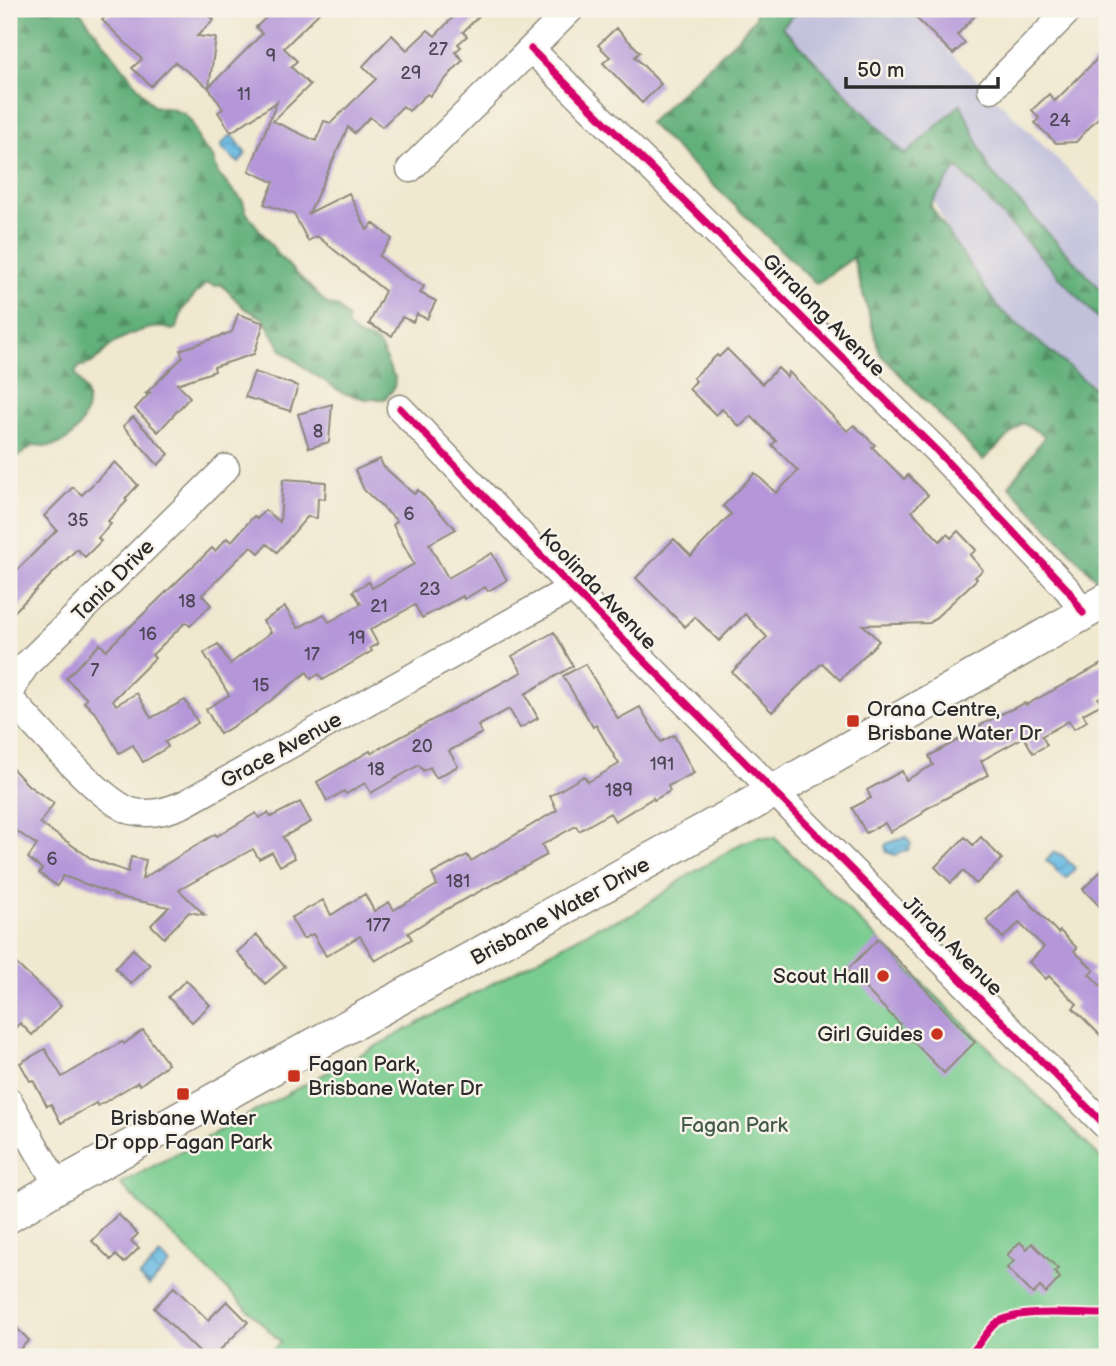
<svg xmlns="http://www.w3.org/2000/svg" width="1116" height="1366" font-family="'Balsamiq Sans',sans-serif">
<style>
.industrial{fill:#c2c1dc}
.forest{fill:url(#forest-firs);stroke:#466e52;stroke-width:2}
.green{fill:#79cc8f;stroke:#527c5d;stroke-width:2}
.water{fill:url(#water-waves);stroke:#497287;stroke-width:2}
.building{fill:#b496d9}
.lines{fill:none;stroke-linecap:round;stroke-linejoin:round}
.minor-casing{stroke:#8e8a7d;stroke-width:29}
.major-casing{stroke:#8e8a7d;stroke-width:36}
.minor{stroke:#fff;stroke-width:26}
.major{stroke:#fff;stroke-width:33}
.cycleway-casing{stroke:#f7f3e8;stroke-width:11}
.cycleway{stroke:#d6006c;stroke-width:7}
.poi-dot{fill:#c8321e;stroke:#f7f3e8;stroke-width:2.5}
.labels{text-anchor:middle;stroke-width:5;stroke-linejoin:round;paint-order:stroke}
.number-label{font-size:18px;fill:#4d4656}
.street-label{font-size:21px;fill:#2b2b2b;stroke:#f7f3e8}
.poi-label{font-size:21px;fill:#2b2b2b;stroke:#f7f3e8;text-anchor:start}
.park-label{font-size:21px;fill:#425b49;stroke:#f7f3e8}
</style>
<defs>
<pattern id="forest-firs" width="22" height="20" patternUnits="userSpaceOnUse" patternTransform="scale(1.75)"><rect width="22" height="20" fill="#62b07a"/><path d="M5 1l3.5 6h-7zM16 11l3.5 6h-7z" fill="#518f64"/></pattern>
<pattern id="water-waves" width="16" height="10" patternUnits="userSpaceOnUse" patternTransform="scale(1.75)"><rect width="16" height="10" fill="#67bae3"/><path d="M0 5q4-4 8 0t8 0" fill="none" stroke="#5597b8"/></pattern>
</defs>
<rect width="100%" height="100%" fill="#f7f3e8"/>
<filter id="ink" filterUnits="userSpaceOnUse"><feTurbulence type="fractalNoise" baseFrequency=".0143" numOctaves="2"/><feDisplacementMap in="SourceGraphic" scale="14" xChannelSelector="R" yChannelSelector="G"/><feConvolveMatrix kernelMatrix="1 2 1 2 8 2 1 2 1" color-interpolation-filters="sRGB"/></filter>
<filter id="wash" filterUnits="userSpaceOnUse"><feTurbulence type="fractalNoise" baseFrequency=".00686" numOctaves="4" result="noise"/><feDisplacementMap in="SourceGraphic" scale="28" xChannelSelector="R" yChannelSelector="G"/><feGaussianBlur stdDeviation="1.57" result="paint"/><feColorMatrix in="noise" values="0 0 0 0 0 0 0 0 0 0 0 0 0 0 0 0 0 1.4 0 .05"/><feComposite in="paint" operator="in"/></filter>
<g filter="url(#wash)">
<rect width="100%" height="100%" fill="#f0e8cf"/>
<path class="industrial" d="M788 9H906L1107 209V451L987 312 926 184 768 29Z"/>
<path class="forest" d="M9 9H78L153 106 171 109 185 114 192 123 200 143 213 157 218 174 243 201 246 212 281 258 327 304 337 307 348 318 347 325C351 329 355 335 360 337 366 339 371 338 376 342 386 351 386 367 395 377L394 388 385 399H366L343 393 309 371 282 350 263 318 244 308 221 284 216 286 207 283C203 286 185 305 183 310 180 315 179 322 177 328L172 330C154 322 122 336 108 348 98 357 94 365 80 366L75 373C79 380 86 389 87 397 89 418 73 443 51 446 46 447 40 445 34 445L9 463Z
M756 9H800L782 27 905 155 961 104 990 171 1107 296V328L957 167 930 205 998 308 1107 399V577L1099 582 1009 486 1045 436 1022 423 983 460 880 354 853 258 816 284 649 123 738 38 755 18Z"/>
<path class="green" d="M759 837 775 838 1107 1164V1357H266L281 1342 120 1184 597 927 632 915 686 877 742 843Z"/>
<path class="water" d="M233 136 246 153 239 163 222 149 221 146 228 137Z
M906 837 911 844 908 850 894 855 887 852 885 847 886 844Z
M1054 852 1062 855 1075 868 1067 878C1061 877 1056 872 1054 866L1046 861Z
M160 1255 170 1264 149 1286 139 1277Z"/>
<g id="blocks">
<path class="building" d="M113 9H203L214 20 197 36 216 38 209 87 262 34 256 27 275 9H323L284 48 297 61 291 67 310 85 273 121 316 141 324 121 331 123 376 79 363 66 392 35 407 50 428 30 435 36 461 9H486L463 32 467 36 458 44 461 47 455 52 463 60 430 96 427 94 409 111 403 106 382 127 370 117 354 133 348 127 309 213 349 193 367 230 373 223 392 239 379 256 405 276 424 286 420 293 436 301 427 319 417 314 413 322 402 317 392 336 369 324 385 291 317 236 308 241 294 214 264 204 274 182 249 171 277 102 231 132 218 112 223 109 209 88 175 62 151 86 132 68 142 59 102 20Z
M907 9H933L942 17 950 9H981L957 35 965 43 953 54Z
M616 28 640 52 635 57 661 84 642 103 603 63 610 57 598 45Z
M1107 49V108L1076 142 1056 143 1035 123 1039 118 1032 110 1049 94 1055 101Z
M238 314 264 323 254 354 214 367 215 371 177 384 190 397 158 432 135 409 151 392 145 394 183 357 180 350 232 332Z
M727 349 762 384 778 368 787 377 789 372 847 431 854 425 875 445 872 447 904 479 908 475 928 495 912 511 940 541 947 534 951 538 958 531 976 550 970 555 983 570 975 577 977 579 930 623 863 625 879 641 840 680 822 663 772 712 732 672 767 637 745 614 719 641 695 617 685 627 636 578 674 539 691 556 731 514 723 506 755 473 776 493 798 471 772 445 776 441 751 416 740 427 722 409 716 415 689 389 696 381 693 378 717 355 719 357Z
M254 372 298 386 290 411 245 397Z
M332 404 329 442 309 448 298 414Z
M133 417 169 454 158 465 123 426Z
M380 459 383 466 414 494 418 490 456 529 429 544 448 578 492 553 507 580 488 591 485 587 464 599 463 596 422 618 415 605 370 630 378 644 370 648 372 651 323 680 319 674 311 679 307 672 255 713 220 734 206 709 229 695 204 653 218 644 230 664 271 632 263 621 285 607 298 628 324 614 329 622 361 604 353 591 369 582 372 588 414 564 393 525 397 521 364 490 355 470Z
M115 462 138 485 125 499 127 501 108 521 111 524 98 538 101 541 85 557 77 549 9 617V578L57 530 44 516 73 487 82 495Z
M283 479 326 482 325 499 318 498 317 518 307 517 277 552 267 544 259 553 251 546 202 595 211 605 190 626 186 622 152 655 155 658 113 700 116 705 137 693 151 718 185 700 198 723 165 742 168 747 143 762 133 745 119 753 98 716 84 702 87 699 66 678 100 644 106 650 212 548 215 551 227 538 231 542 254 516 257 519 265 510 280 522Z
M554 632 573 666 525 694 538 718 520 728 509 709 478 726 482 733 449 751 458 766 436 778 430 767 423 771 419 765 371 793 365 783 346 794 344 791 327 801 317 782 370 751 371 753 522 672 512 656Z
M1107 661V693L1098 698 1102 704 1083 714 1087 721 1074 729 1069 721 1042 736 1047 745 1033 753 1024 737 981 761 988 775 924 810 922 814 890 832 885 823 866 833 852 808 871 798 867 790 902 771 906 780 933 765 929 756 969 734 968 732 1005 712 1025 703 1026 705Z
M585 664 618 719 640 707 661 742 674 735 694 773 668 786 670 791 654 800 653 798 615 821 610 813 579 831 576 826 542 845 547 855 445 910 408 933 412 939 375 961 360 936 326 956 313 934 303 939 291 918 323 900 331 915 365 894 374 911 389 902 394 910 437 885 432 874 467 855 471 861 557 810 550 796 584 776 588 782 619 764 596 725 593 727 563 676Z
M9 765 29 786 54 803 40 823 92 859 128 872 131 857 146 860 142 879 215 834 217 836 256 813 259 818 268 813 271 817 300 802 311 822 283 837 295 858 280 866 272 852 259 859 253 849 179 890 205 915 189 912 164 938 151 925 169 907 114 896 116 895 63 876 57 886 39 873 42 869 28 858 37 845 9 826Z
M965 837 973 845 981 837 1002 859 976 884 963 871 951 883 935 867Z
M1107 865V914L1083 889Z
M1018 890 1058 933 1060 931 1077 948 1074 951 1094 970 1089 974 1107 992V1042L1073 1008 1077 1004 1049 976 1046 979 1029 962 1044 947 1019 923 1003 938 986 920Z
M257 935 285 967 265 984 237 952Z
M878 939 975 1042 944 1073 898 1026 900 1024 847 970Z
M133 949 150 965 131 984 115 968Z
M9 957 61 1006 32 1035 20 1023 9 1034Z
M186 980 210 1005 192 1022 168 997Z
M143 1030 168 1064 140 1085 138 1082 98 1106 96 1103 61 1123 51 1104 47 1106 33 1080 30 1081 20 1063 45 1049 62 1077 122 1042 124 1044Z
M118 1214 138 1234 131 1241 139 1248 124 1263 116 1255 111 1260 92 1241Z
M1020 1242 1027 1249 1032 1243 1058 1269 1054 1272 1060 1278 1046 1293 1040 1287 1033 1294 1007 1268 1014 1261 1007 1255Z
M174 1287 208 1320 227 1301 248 1322 213 1357H204L154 1308Z
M9 1321 29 1340 12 1357H9Z"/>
</g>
</g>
<g filter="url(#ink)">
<use href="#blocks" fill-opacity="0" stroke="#8e8a7d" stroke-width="2"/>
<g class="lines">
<g class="minor-casing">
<path id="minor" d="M531 49 937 451 1068 590 1083 613
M991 89 1070 9
M410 169 571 9
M400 408 572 588 1107 1127
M9 698C35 724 100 801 131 811 150 816 167 811 184 804L572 588
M9 698 18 677 27 664 226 468
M9 1101 58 1186"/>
</g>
<g class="major-casing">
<path id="major" d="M9 1216 58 1186 741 810 1107 600"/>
</g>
<use href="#minor" class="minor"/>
<use href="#major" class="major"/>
<g class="cycleway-casing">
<path id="cycleway" d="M531 49 937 451 1068 590 1083 613
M400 408 572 588 1107 1127
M967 1357C978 1348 984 1334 995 1324 1015 1307 1080 1315 1107 1314"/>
</g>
<use href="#cycleway" class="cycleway"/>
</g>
</g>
<g class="poi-dot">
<rect x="846" y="714" width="14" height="14" rx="3.5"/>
<circle cx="883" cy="976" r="7"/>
<circle cx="937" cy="1034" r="7"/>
<rect x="287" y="1069" width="14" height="14" rx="3.5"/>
<rect x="176" y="1087" width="14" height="14" rx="3.5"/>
</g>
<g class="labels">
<g class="number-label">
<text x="438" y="55">27</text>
<text x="271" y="62">9</text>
<text x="411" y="79">29</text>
<text x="244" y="100">11</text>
<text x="1060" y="126">24</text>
<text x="318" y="437">8</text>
<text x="409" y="520">6</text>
<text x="78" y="526">35</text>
<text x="430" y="595">23</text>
<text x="187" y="607">18</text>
<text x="379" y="612">21</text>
<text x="148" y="640">16</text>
<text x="357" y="644">19</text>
<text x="312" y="660">17</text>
<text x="95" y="676">7</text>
<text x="261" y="691">15</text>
<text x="422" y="752">20</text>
<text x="662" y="770">191</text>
<text x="376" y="775">18</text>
<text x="619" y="796">189</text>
<text x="52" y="865">6</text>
<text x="458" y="887">181</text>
<text x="378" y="931">177</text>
</g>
<g class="street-label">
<text transform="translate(824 315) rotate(45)" y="7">Girralong Avenue</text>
<text transform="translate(113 580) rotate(-45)" y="7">Tania Drive</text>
<text transform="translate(598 589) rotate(46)" y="7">Koolinda Avenue</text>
<text transform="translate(281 750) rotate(-29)" y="7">Grace Avenue</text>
<text transform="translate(560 911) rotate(-29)" y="7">Brisbane Water Drive</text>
<text transform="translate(953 946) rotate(45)" y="7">Jirrah Avenue</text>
</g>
<g class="poi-label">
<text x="867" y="716">Orana Centre,<tspan x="867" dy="24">Brisbane Water Dr</tspan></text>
<text x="869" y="983" text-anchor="end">Scout Hall</text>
<text x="923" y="1041" text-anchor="end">Girl Guides</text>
<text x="308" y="1071">Fagan Park,<tspan x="308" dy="24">Brisbane Water Dr</tspan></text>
<text x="183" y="1125" text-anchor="middle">Brisbane Water<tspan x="183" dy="24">Dr opp Fagan Park</tspan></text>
</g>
<g class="park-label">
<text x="734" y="1132">Fagan Park</text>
</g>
</g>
<rect width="1116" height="1366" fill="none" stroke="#f7f3e8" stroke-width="35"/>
<path d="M846 77v10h152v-10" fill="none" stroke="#2b2b2b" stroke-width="3.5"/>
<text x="857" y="77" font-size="21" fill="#2b2b2b" stroke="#f7f3e8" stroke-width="5" paint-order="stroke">50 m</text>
</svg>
